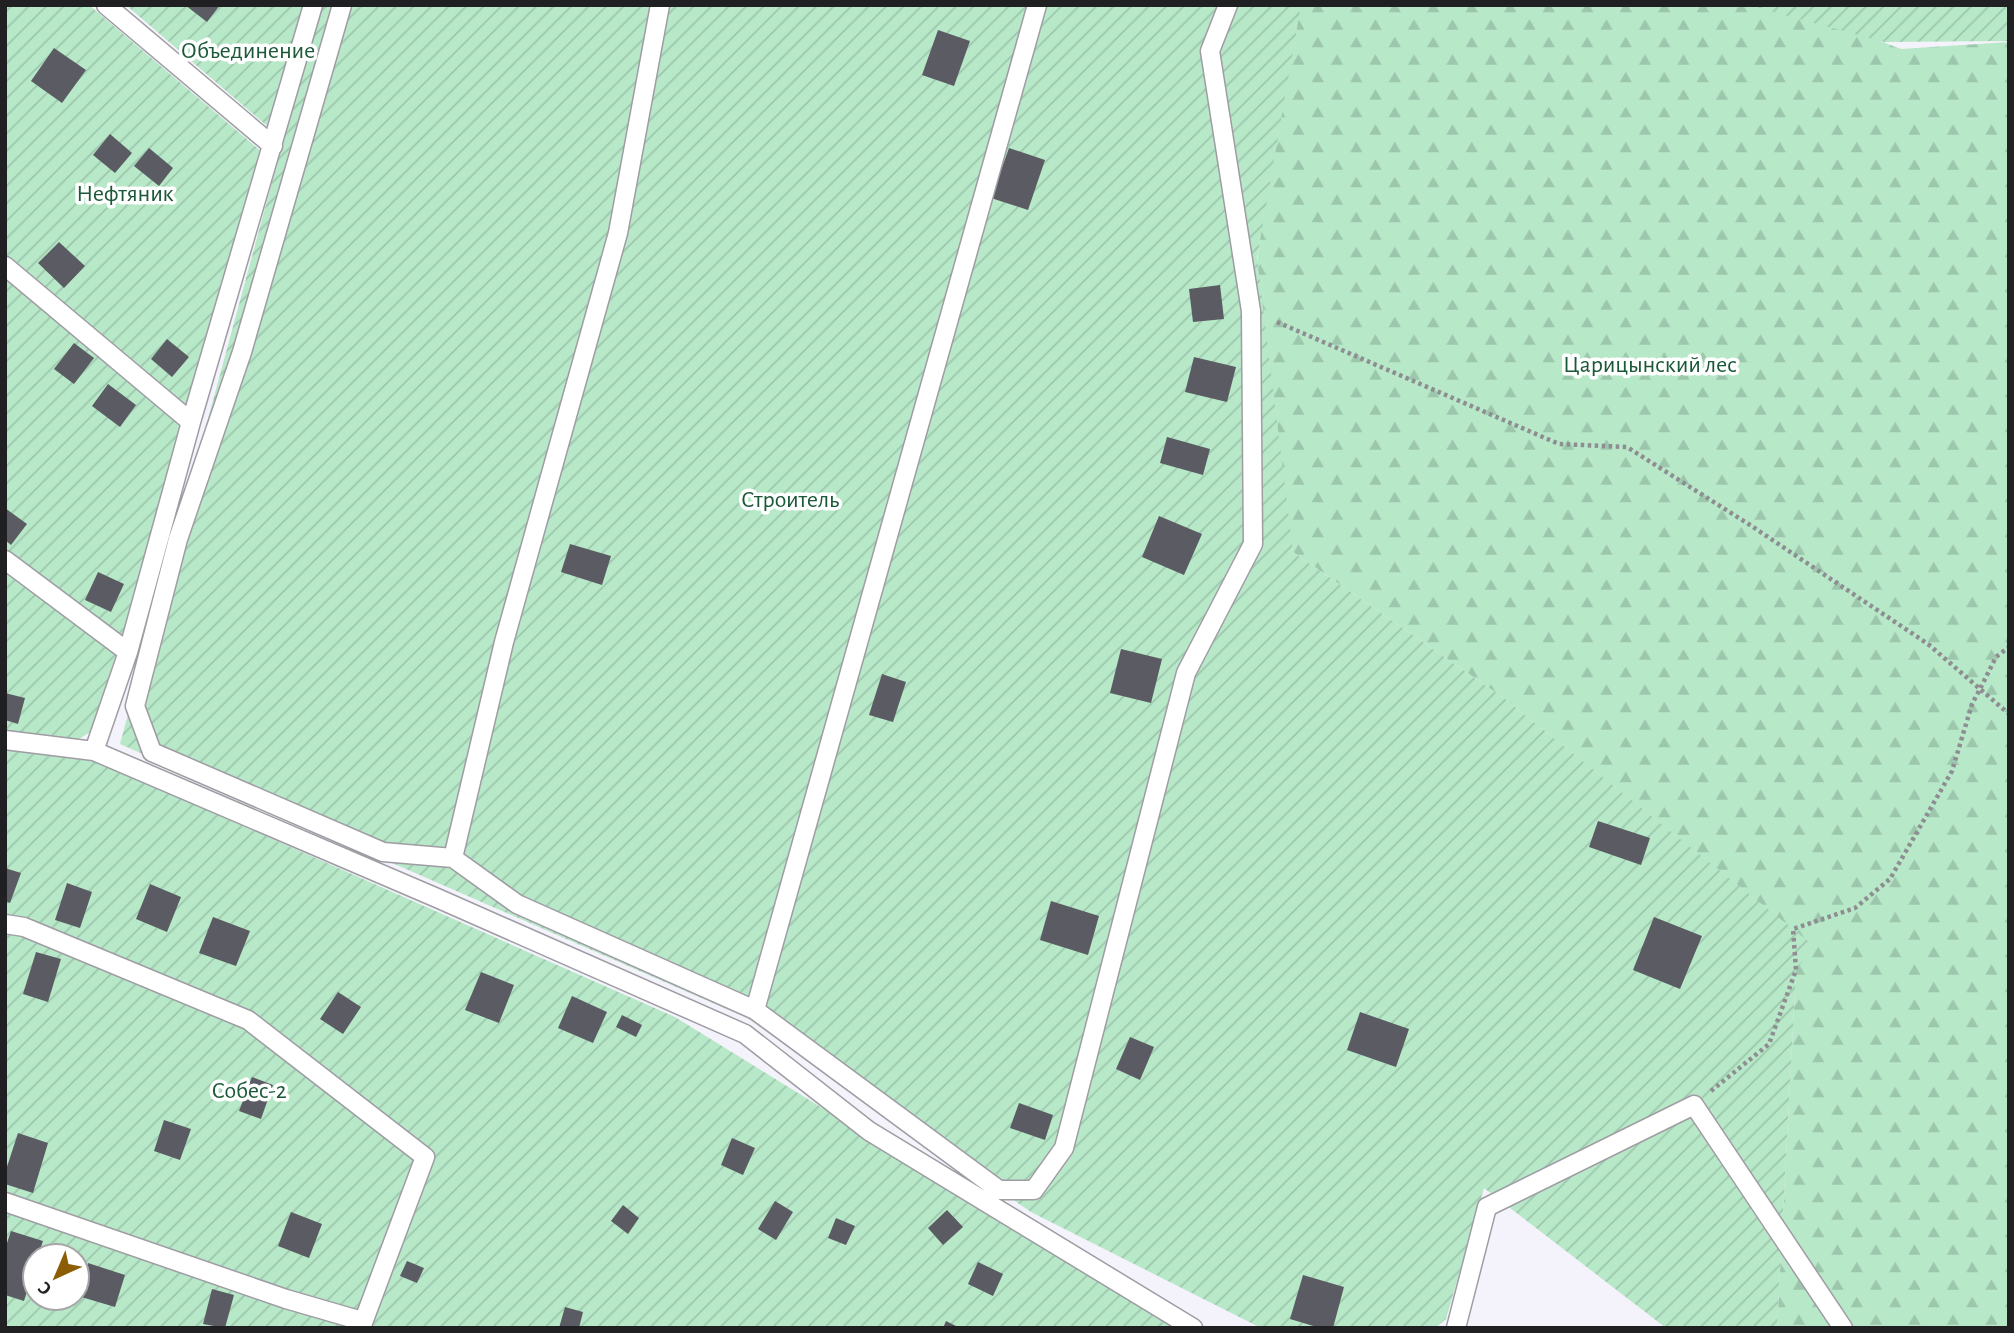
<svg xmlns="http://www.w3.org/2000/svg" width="2014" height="1333" font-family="'Alegreya Sans',sans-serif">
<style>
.forest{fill:url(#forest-firs)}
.garden{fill:url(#garden-furrows);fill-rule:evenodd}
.building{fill:#5b5c63}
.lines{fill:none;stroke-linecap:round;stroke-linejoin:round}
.lane-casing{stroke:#9f9ca4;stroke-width:21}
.path{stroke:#8e8d92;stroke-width:4.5;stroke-dasharray:3.5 3.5;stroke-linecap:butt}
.lane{stroke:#fff;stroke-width:18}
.labels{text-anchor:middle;stroke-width:7;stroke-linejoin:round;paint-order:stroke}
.park-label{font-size:24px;fill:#1a5938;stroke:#fff}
</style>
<defs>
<pattern id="forest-firs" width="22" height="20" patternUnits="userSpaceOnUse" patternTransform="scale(1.75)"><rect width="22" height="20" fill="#b7e8c8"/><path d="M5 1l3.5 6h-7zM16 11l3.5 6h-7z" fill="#9dc7ac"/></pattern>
<pattern id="garden-furrows" width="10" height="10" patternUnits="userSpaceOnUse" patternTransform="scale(1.75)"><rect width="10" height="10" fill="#b7e8c8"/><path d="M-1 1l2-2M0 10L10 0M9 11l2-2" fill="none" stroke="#9dc7ac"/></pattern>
</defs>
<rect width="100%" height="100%" fill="#f4f2fa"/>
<path class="forest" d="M1289 5H1785L1901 49 2009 42V1328H1777L1796 970 1812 945 1505 699 1293 552 1251 311Z"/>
<path class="garden" d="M5 5H89L263 153 122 637 90 732 71 744 5 734Z
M126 5H309L273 131Z
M320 5H1301L1257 258 1293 552 1505 699 1813 945 1796 971 1777 1328H1666L1484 1188 1446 1319 1435 1328H1261L1031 1212 747 1018 120 744Z
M1748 5H2009V41L1884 42Z
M5 749 96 761 675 1017 1179 1328H5ZM35 1256H77V1298H35Z"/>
<path class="building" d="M185 5H220L207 22Z
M938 30 970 41 954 86 922 75Z
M54 48 86 70 62 103 31 81Z
M110 134 132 153 115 173 93 155Z
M149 148 173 168 159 186 134 166Z
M1009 148 1045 160 1028 210 991 198Z
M59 242 85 266 64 288 38 263Z
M1220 285 1224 319 1193 322 1189 289Z
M167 339 189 357 172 377 151 359Z
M74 343 94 358 74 384 54 369Z
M1194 357 1236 367 1227 402 1185 392Z
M108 384 136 405 120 427 92 406Z
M1167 437 1210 449 1203 475 1160 463Z
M5 508 27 524 11 545 5 540Z
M1159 516 1202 534 1184 575 1142 557Z
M570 544 611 556 602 585 561 572Z
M98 572 124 584 111 612 85 600Z
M1121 649 1162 659 1151 703 1110 693Z
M882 674 906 682 893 722 869 715Z
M5 693 25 698 18 724 5 720Z
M1598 821 1650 838 1641 865 1589 847Z
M5 868 21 873 10 903 5 901Z
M67 883 92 892 80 928 55 920Z
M150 884 181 897 167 932 136 919Z
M1051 901 1099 916 1088 955 1040 940Z
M213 917 250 931 236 966 199 953Z
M1654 917 1702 936 1680 989 1633 970Z
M36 952 61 959 48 1002 23 994Z
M481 972 514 985 499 1023 465 1010Z
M338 992 361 1007 343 1034 320 1019Z
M572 996 607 1012 593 1043 558 1028Z
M1360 1012 1409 1029 1396 1067 1347 1050Z
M622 1015 642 1025 636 1037 616 1027Z
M1130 1037 1154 1047 1140 1080 1116 1069Z
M252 1077 273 1085 261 1119 239 1111Z
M1019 1103 1053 1115 1045 1140 1010 1128Z
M164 1120 191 1129 180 1160 154 1151Z
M18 1133 48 1143 33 1193 5 1184V1173Z
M732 1138 755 1148 743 1175 721 1165Z
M775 1201 793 1212 776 1240 758 1229Z
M623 1205 639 1218 628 1234 611 1221Z
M947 1210 963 1227 943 1245 928 1228Z
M291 1212 322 1224 309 1258 278 1246Z
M836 1218 855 1226 846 1245 828 1238Z
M11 1231 43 1241 38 1256H35V1266L24 1301 5 1295V1249Z
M407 1261 424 1268 417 1283 400 1276Z
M978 1262 1003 1274 993 1296 968 1284Z
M88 1263 125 1275 115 1307 78 1296Z
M1303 1275 1344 1287 1333 1328H1320L1290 1319Z
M212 1289 234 1295 225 1328 203 1324Z
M565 1307 583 1312 579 1328H559Z
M946 1321 960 1328H943Z"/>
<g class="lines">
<g class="lane-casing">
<path id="lane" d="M106 5 273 146
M342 5 242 352 178 539 135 706 152 752 383 852 453 858
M660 5 618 233 504 642 453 858 517 904 755 1010 999 1190H1034L1064 1148 1186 673 1253 544 1251 311 1210 51 1228 5
M5 266 191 422 128 652 94 751 5 740
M191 422 313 5
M5 560 128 652
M94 751 437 898 745 1034 869 1131 1193 1328
M5 924 24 927 248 1020 425 1157 361 1328
M755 1010 1037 5
M5 1202 286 1299 362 1321
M1456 1328 1487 1207 1694 1105 1843 1328"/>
</g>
<path class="path" d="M1277 322 1559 444 1627 447 1750 525 1928 644 2009 714
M1711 1091 1769 1044 1796 970 1793 929 1855 908 1890 879 1952 771 1972 704 1980 689 1996 657 2009 647"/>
<use href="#lane" class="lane"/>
</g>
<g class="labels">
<g class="park-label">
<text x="248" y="58">Объединение</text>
<text x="125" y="201">Нефтяник</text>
<text x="1650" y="372">Царицынский лес</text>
<text x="790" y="507">Строитель</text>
<text x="249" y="1098">Собес-2</text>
</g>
</g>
<rect width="2014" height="1333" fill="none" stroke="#201f22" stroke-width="14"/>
<g transform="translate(56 1277) rotate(224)"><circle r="33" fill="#ffffff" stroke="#a6a5a7" stroke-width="2"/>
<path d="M0-5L12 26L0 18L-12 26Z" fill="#8c5d04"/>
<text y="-10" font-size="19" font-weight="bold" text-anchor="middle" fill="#201f22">С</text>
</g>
</svg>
